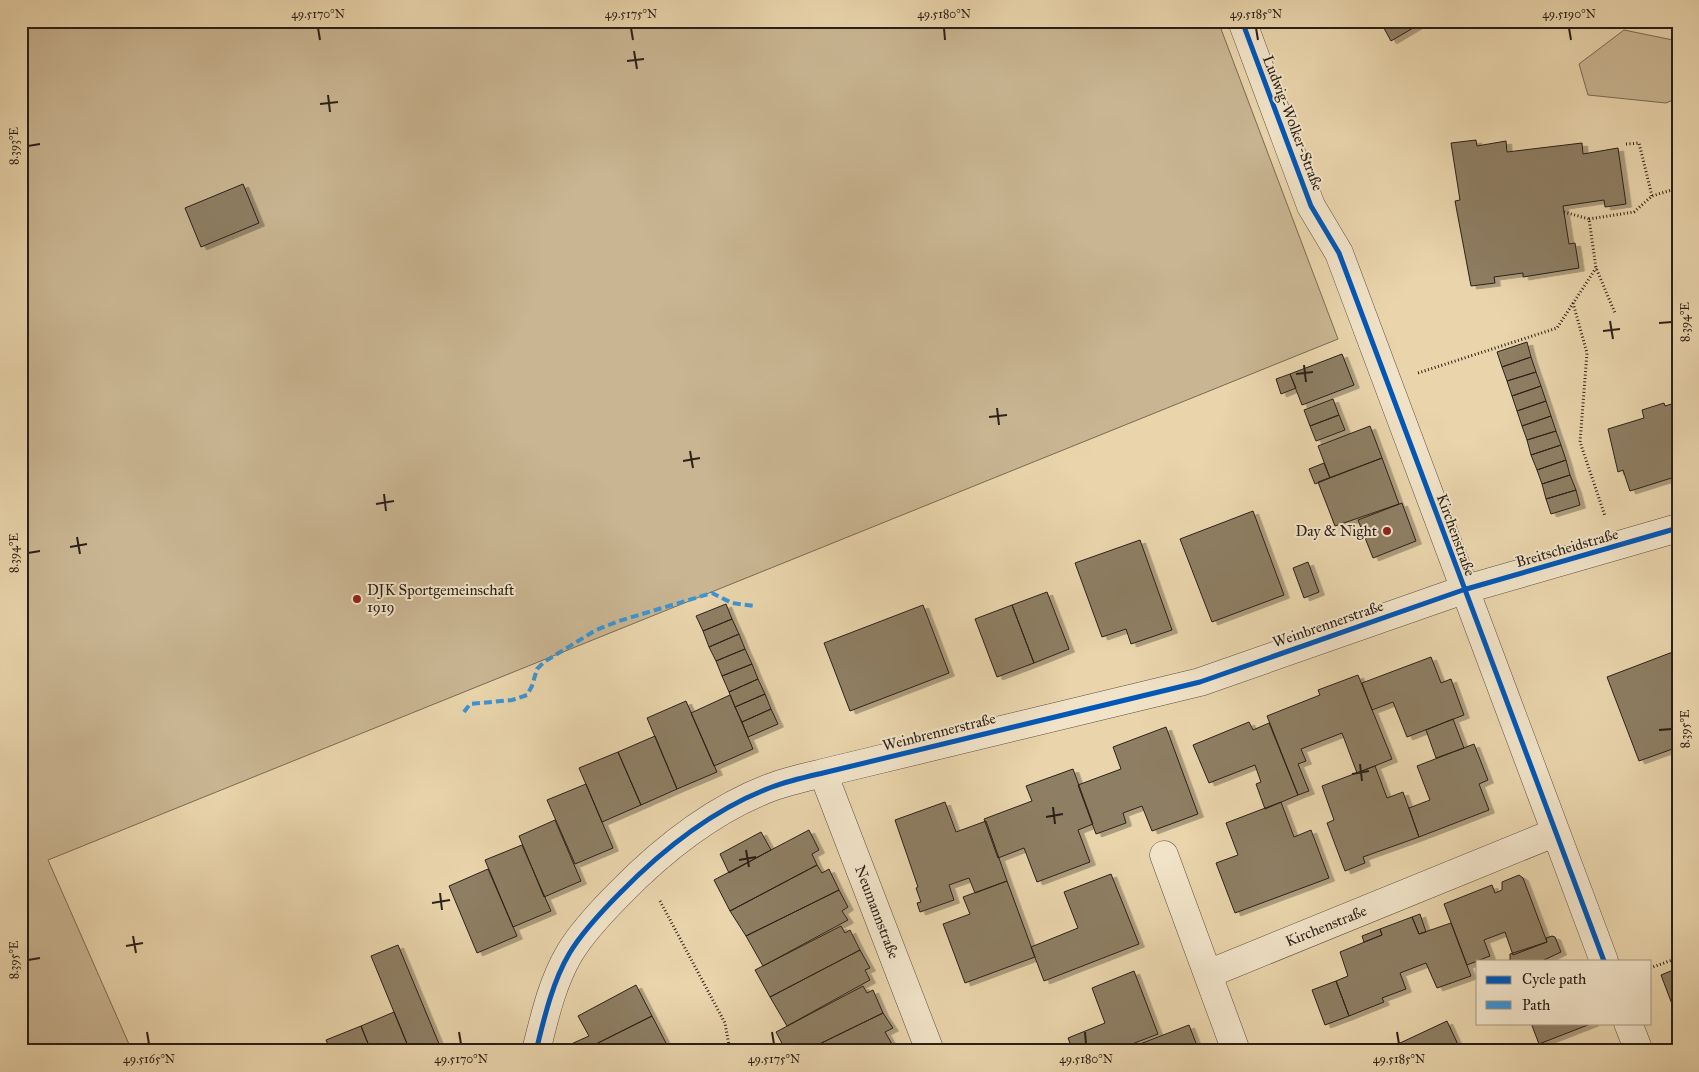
<svg xmlns="http://www.w3.org/2000/svg" width="1699" height="1072" font-family="'IM FELL Great Primer',serif">
<style>
.green{fill:#c9b592;stroke:#7a6a55}
.building{fill:#8e7e64;stroke:#2c2018;filter:url(#shadow)}
.lines{fill:none;stroke-linecap:round;stroke-linejoin:round}
.minor-casing{stroke:#5b4d3d;stroke-width:29}
.path{stroke:#2c2018;stroke-width:3;stroke-dasharray:1 2.5;stroke-linecap:butt}
.minor{stroke:#f1e3c8;stroke-width:28}
.quiet{stroke:#3c94d4;stroke-width:4;stroke-dasharray:8 4;stroke-linecap:butt}
.cycleway-casing{stroke:#f1e3c8;stroke-width:8}
.cycleway{stroke:#0057b8;stroke-width:5}
.ticks{fill:none;stroke:#2c2018;stroke-width:2}
.poi-dot{fill:#8f2418;stroke:#f1e3c8;stroke-width:2}
.labels{text-anchor:middle;stroke-width:4;stroke-linejoin:round;paint-order:stroke}
.street-label{font-size:15px;fill:#2c2018;stroke:#f1e3c8}
.poi-label{font-size:15px;fill:#2c2018;stroke:#f1e3c8;text-anchor:end}
.neatline{fill:none;stroke:#2c2018;stroke-width:2}
.ticks-label{font-size:12px;text-anchor:middle;fill:#2c2018}
</style>
<defs>
<filter id="shadow"><feDropShadow dx="5.5" dy="3" stdDeviation="0" flood-color="#0004"/></filter>
</defs>
<rect width="100%" height="100%" fill="#e9d4ab"/>
<filter id="stains"><feTurbulence type="fractalNoise" baseFrequency=".004" numOctaves="4"/><feColorMatrix values="0 0 0 0 .2 0 0 0 0 .09 0 0 0 0 .02 0 0 0 .5 -.17"/></filter>
<radialGradient id="worn" r=".72"><stop offset=".6" stop-color="#630" stop-opacity="0"/><stop offset="1" stop-color="#630" stop-opacity=".3"/></radialGradient>
<path class="green" d="M21 21H1218L1338 339 48 860 132 1051H21Z
M1624 30 1678 41V98L1666 103 1588 95 1579 64Z"/>
<path class="building" d="M1380 21H1425L1391 41Z
M1476 140 1477 146 1506 141 1507 152 1582 143 1583 154 1618 148 1626 204 1605 207 1604 200 1563 206 1569 244 1575 243 1579 268 1523 277V273L1494 277 1495 283 1471 286 1455 201 1460 200 1451 143Z
M243 184 259 223 201 247 185 208Z
M1527 342 1531 357 1502 367 1497 352Z
M1342 354 1354 385 1302 405 1290 374Z
M1531 357 1536 372 1507 381 1502 367Z
M1536 372 1541 386 1512 396 1507 381Z
M1290 374 1296 388 1281 394 1276 379Z
M1541 386 1546 401 1517 411 1512 396Z
M1333 399 1339 415 1310 426 1304 410Z
M1546 401 1551 416 1522 426 1517 411Z
M1678 402V476L1630 491 1623 470 1618 472 1608 429 1644 418 1642 410 1664 403 1665 406Z
M1339 415 1345 430 1316 441 1310 426Z
M1551 416 1556 431 1527 440 1522 426Z
M1370 426 1382 458 1330 478 1318 446Z
M1556 431 1561 445 1531 455 1527 440Z
M1561 445 1566 460 1537 470 1531 455Z
M1382 458 1399 504 1335 526 1318 482Z
M1566 460 1570 475 1542 484 1537 470Z
M1324 463 1330 478 1315 484 1309 469Z
M1570 475 1576 490 1546 499 1542 484Z
M1576 490 1580 505 1551 514 1546 499Z
M1402 503 1416 541 1373 558 1358 520Z
M1253 511 1284 595 1212 622 1180 539Z
M1140 540 1172 630 1131 644 1126 629 1102 637 1075 563Z
M1308 562 1319 592 1304 598 1293 568Z
M1047 592 1069 649 1034 663 1012 605Z
M726 604 732 619 703 631 696 616Z
M923 605 949 673 850 711 824 643Z
M1012 605 1034 663 997 677 975 619Z
M732 619 739 634 709 647 703 631Z
M739 634 745 649 716 661 709 647Z
M745 649 752 664 722 676 716 661Z
M1678 650V747L1639 761 1607 677Z
M1431 657 1441 683 1451 679 1464 715 1407 737 1393 702 1372 710 1362 683Z
M752 664 758 679 729 692 722 676Z
M1358 675 1392 759 1357 773 1342 733 1301 749 1306 761 1298 764 1309 791 1298 795 1267 716 1320 695 1318 690Z
M758 679 765 694 735 707 729 692Z
M765 694 771 709 742 722 735 707Z
M730 695 753 749 714 766 691 713Z
M686 701 717 772 677 789 647 718Z
M771 709 778 724 748 737 742 722Z
M1453 719 1464 748 1436 758 1426 730Z
M1249 722 1253 730 1269 723 1298 795 1265 809 1256 784 1261 782 1255 765 1209 783 1193 745Z
M1166 727 1198 814 1152 831 1142 806 1123 813 1126 823 1096 834 1078 785 1121 769 1113 747Z
M655 736 677 789 641 805 618 752Z
M1474 744 1488 780 1479 784 1489 810 1419 837 1409 808 1430 800 1417 766Z
M618 752 641 805 602 822 579 768Z
M1375 766 1387 798 1403 792 1419 837 1363 857 1365 863 1345 871 1327 823 1334 820 1322 786Z
M1073 769 1093 824 1078 830 1090 862 1037 882 1024 848 998 858 984 819 1032 801 1026 786Z
M586 784 613 848 575 864 547 800Z
M945 802 956 832 986 821 1007 881 975 893 969 878 949 885 954 900 920 912 917 903 921 902 916 888 918 887 895 820Z
M1281 802 1294 837 1311 830 1329 878 1235 913 1216 863 1238 855 1226 823Z
M555 820 581 881 544 897 519 836Z
M809 830 819 850 812 854 817 865 730 911 714 880Z
M761 832 771 850 729 873 720 854Z
M522 845 551 911 513 927 485 860Z
M817 865 822 873 829 869 839 890 746 936 730 911Z
M488 869 517 936 477 953 449 886Z
M1111 874 1139 944 1044 981 1031 947 1078 928 1064 892Z
M1519 875 1523 878 1547 942 1513 955 1505 932 1484 940 1490 956 1467 965 1444 904 1492 885 1495 893 1502 890V882Z
M1007 881 1035 957 965 983 943 924 970 914 963 897Z
M839 890 848 907 842 911 848 920 763 966 746 936Z
M1420 914 1426 932 1419 934 1412 917Z
M1412 917 1419 934 1451 923 1471 976 1437 988 1426 963 1400 973 1406 989 1382 998 1384 1002 1349 1016 1336 981 1348 976 1340 952 1382 935 1380 929Z
M841 926 845 933 850 930 860 950 770 997 755 970Z
M1380 929 1382 935 1364 942 1362 936Z
M1552 936 1555 937 1561 952 1542 961H1510V954L1547 942 1546 938Z
M398 945 442 1051H410L371 956Z
M860 950 870 968 865 970 870 980 787 1026 770 997Z
M1678 968V1011L1675 1012 1661 975Z
M1134 971 1158 1034 1114 1051H1073L1068 1038 1105 1023 1092 988Z
M1336 981 1349 1016 1325 1025 1312 990Z
M636 985 652 1016 582 1051H572L569 1045 589 1036 578 1016Z
M863 986 867 993 873 990 883 1013 805 1051H786L776 1032Z
M394 1012 410 1051H371L361 1026Z
M883 1013 893 1028 885 1032 892 1044 878 1051H805Z
M652 1016 667 1045 655 1051H582Z
M1447 1021 1461 1051H1383Z
M1531 1023H1593L1539 1044Z
M1189 1025 1199 1051H1122Z
M361 1026 371 1051H331L326 1040Z
M667 1045 670 1051H655Z"/>
<g class="lines">
<g class="minor-casing">
<path id="minor" d="M1242 21 1311 206 1339 253 1604 961
M823 773 930 1051
M1164 855 1236 1051
M1208 974 1554 833
M1628 1023 1639 1051
M536 1051C544 1019 552 983 569 954 582 932 602 911 620 893 664 848 713 809 772 787 788 781 806 777 823 773L1200 682 1463 590 1678 528"/>
</g>
<path class="path" d="M1626 144 1639 143 1652 196
M1564 212 1589 219 1596 268 1615 313
M1589 219 1634 212 1652 196 1678 188
M1573 303 1587 353 1580 442 1605 516
M1418 373 1557 328 1596 268
M660 901 725 1023 730 1051
M1650 968 1678 958"/>
<use href="#minor" class="minor"/>
<path class="quiet" d="M464 712 470 704 512 700 527 695 532 686 537 669 544 662 596 630 619 621 712 593 732 603 754 606"/>
<g class="cycleway-casing">
<path id="cycleway" d="M1242 21 1311 206 1339 253 1604 961
M536 1051C544 1019 552 983 569 954 582 932 602 911 620 893 664 848 713 809 772 787 788 781 806 777 823 773L1200 682 1463 590 1678 528"/>
</g>
<use href="#cycleway" class="cycleway"/>
</g>
<path class="ticks" d="M318 28 320 40M631 28 633 40M944 28 945 40M1256 28 1258 40M1569 28 1571 40M634 51 637 69M627 61 644 59M328 95 330 112M320 104 338 102M28 146 40 144M1610 321 1613 339M1659 323 1672 322M1603 331 1620 329M1304 365 1306 382M1296 374 1313 372M997 408 999 425M989 417 1007 415M690 451 693 468M683 461 700 458M384 494 386 511M376 504 394 501M77 537 80 554M70 547 87 544M28 553 40 551M1659 730 1672 729M1360 764 1362 781M1352 774 1369 771M1053 807 1055 824M1046 817 1063 814M746 850 749 867M739 860 756 857M440 893 442 910M432 903 450 900M133 936 136 953M126 946 143 943M28 960 40 958M147 1032 149 1044M459 1032 461 1044M772 1032 774 1044M1085 1032 1086 1044M1397 1032 1399 1044"/>
<g class="poi-dot">
<circle cx="1387" cy="531" r="5"/>
<circle cx="357" cy="599" r="5"/>
</g>
<g class="labels">
<g class="street-label">
<text transform="translate(1293 123) rotate(69)" y="5">Ludwig-Wolker-Straße</text>
<text transform="translate(1456 535) rotate(70)" y="5">Kirchenstraße</text>
<text transform="translate(1567 548) rotate(-16)" y="5">Breitscheidstraße</text>
<text transform="translate(1328 624) rotate(-19)" y="5">Weinbrennerstraße</text>
<text transform="translate(939 732) rotate(-14)" y="5">Weinbrennerstraße</text>
<text transform="translate(877 912) rotate(69)" y="5">Neumannstraße</text>
<text transform="translate(1326 926) rotate(-22)" y="5">Kirchenstraße</text>
</g>
<g class="poi-label">
<text x="1377" y="536">Day &amp; Night</text>
<text x="367" y="595" text-anchor="start">DJK Sportgemeinschaft<tspan x="367" dy="17">1919</tspan></text>
</g>
</g>
<rect width="1699" height="1072" fill="none" stroke="#e9d4ab" stroke-width="55"/>
<rect x="1476" y="960" width="175" height="65" fill="#f1e3c8" stroke="#a29582"/>
<rect x="1486" y="976" width="25" height="8" fill="#0057b8" stroke="#a29582"/>
<text x="1522" y="984" font-size="15" fill="#2c2018">Cycle path</text>
<rect x="1486" y="1001" width="25" height="8" fill="#3c94d4" stroke="#a29582"/>
<text x="1522" y="1010" font-size="15" fill="#2c2018">Path</text>
<rect x="28" y="28" width="1644" height="1016" class="neatline"/>
<g class="ticks-label">
<text x="318" y="18">49.5170°N</text>
<text x="631" y="18">49.5175°N</text>
<text x="944" y="18">49.5180°N</text>
<text x="1256" y="18">49.5185°N</text>
<text x="1569" y="18">49.5190°N</text>
<text transform="translate(14 146) rotate(-90)" y="4">8.393°E</text>
<text transform="translate(1685 322) rotate(-90)" y="4">8.394°E</text>
<text transform="translate(14 553) rotate(-90)" y="4">8.394°E</text>
<text transform="translate(1685 729) rotate(-90)" y="4">8.395°E</text>
<text transform="translate(14 960) rotate(-90)" y="4">8.395°E</text>
<text x="149" y="1063">49.5165°N</text>
<text x="461" y="1063">49.5170°N</text>
<text x="774" y="1063">49.5175°N</text>
<text x="1086" y="1063">49.5180°N</text>
<text x="1399" y="1063">49.5185°N</text>
</g>
<rect width="100%" height="100%" filter="url(#stains)"/>
<rect width="100%" height="100%" fill="url(#worn)"/>
</svg>
